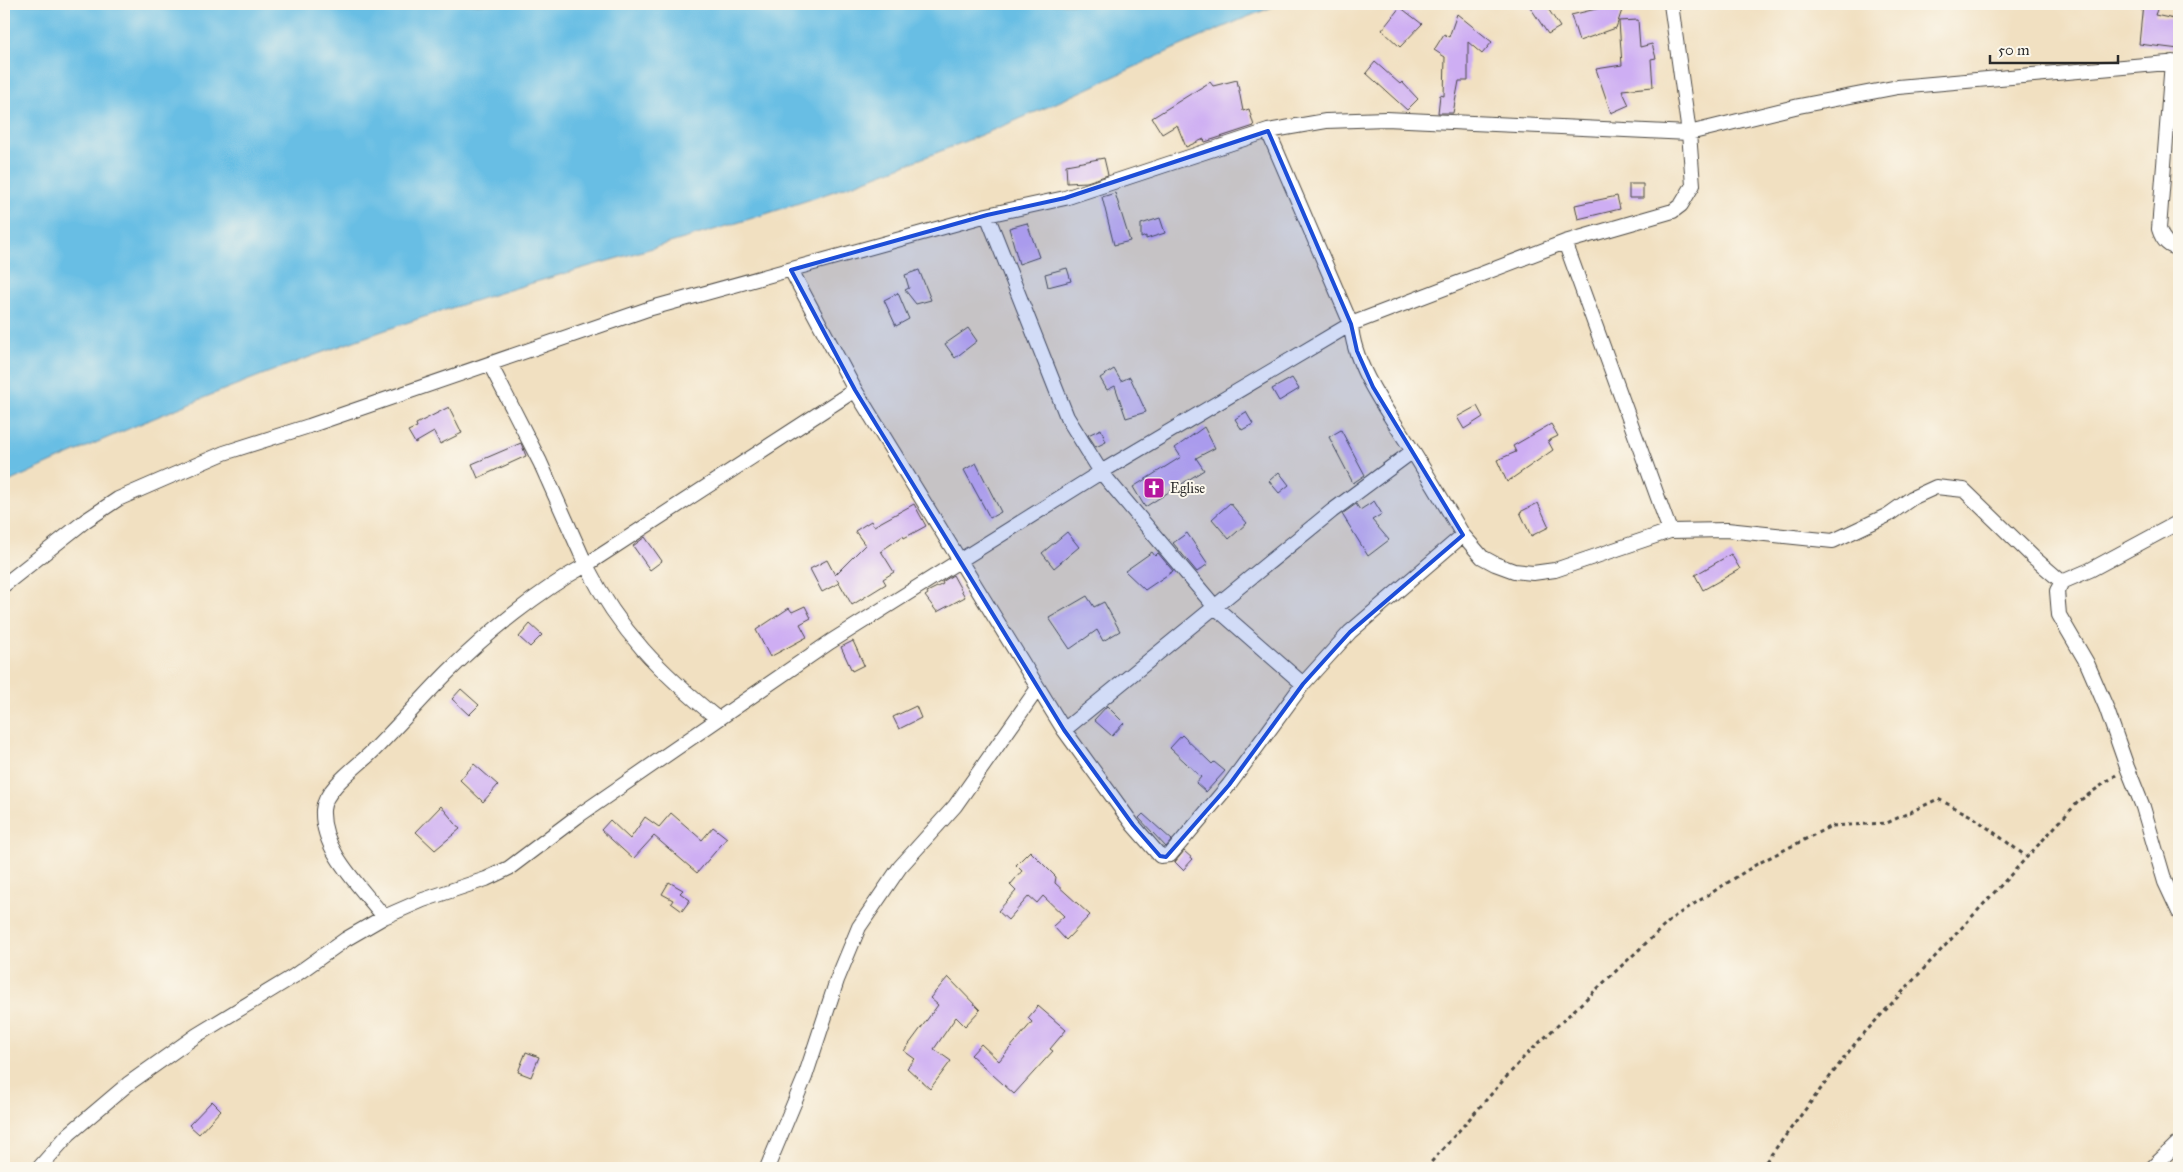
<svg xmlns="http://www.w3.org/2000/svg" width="2183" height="1172" font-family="'IM FELL Great Primer',serif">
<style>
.water{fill:#67bee4;stroke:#497488}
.building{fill:#ceaef3}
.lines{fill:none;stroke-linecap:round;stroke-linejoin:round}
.street-casing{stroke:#494642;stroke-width:16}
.path{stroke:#494642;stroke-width:3;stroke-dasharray:4 4;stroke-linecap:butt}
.street{stroke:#fff;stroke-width:14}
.marked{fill:#1d4ed8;fill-opacity:0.2;stroke:#1d4ed8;stroke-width:4;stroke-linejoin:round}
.labels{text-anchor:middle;stroke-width:4;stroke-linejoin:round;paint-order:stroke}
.poi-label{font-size:14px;fill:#2b2b2b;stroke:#fbf7ec;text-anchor:start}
</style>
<rect width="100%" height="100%" fill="#fbf7ec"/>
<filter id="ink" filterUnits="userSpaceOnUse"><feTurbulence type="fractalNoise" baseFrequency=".02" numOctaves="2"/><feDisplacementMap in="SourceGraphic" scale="10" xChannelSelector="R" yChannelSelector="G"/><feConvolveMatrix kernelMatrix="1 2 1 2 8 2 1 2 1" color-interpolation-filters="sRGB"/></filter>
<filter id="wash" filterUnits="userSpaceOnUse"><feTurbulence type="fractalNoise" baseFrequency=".0096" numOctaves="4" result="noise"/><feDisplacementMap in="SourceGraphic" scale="20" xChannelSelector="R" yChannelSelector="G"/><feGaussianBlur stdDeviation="1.12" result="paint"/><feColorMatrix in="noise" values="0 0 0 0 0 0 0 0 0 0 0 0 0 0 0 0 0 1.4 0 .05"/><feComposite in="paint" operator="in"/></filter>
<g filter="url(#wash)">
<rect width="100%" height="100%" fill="#f1e0c1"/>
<path class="water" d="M4 4H1280C1188 39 1101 85 1010 123 960 144 908 164 857 183 734 228 608 259 483 298 320 349 160 412 4 484Z"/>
<g id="blocks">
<path class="building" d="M1528 4H1545L1560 27 1548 34Z
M1617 4H1624L1616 28 1579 41 1571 15Z
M2143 4H2159L2155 15 2179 20V49L2139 44Z
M1400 7 1422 24 1400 47 1382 30Z
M1457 14 1492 42 1482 54 1468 42V81H1459L1453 113H1438L1440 95 1444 96 1445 57 1434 50 1444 34 1449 37Z
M1638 20 1640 47 1652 44 1656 58 1651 59 1653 87 1622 90 1629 105 1611 113 1596 69 1622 65 1619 21Z
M1375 62 1400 84 1402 82 1418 99 1407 110 1366 73Z
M1237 80 1243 111 1249 109 1254 126 1205 142 1204 139 1186 147 1177 125 1162 134 1152 118 1210 82 1213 86Z
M1104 158 1108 175 1087 182 1067 183 1066 165Z
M1629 184H1643V198H1629Z
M1115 193 1130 241 1114 245 1102 197Z
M1617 196 1620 209 1578 219 1575 205Z
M1160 218 1165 233 1146 239V236L1141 238V224Z
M1027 223 1039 257 1019 264 1009 228Z
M1067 268 1071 281 1048 287 1045 274Z
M919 270 931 300 916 304 905 290 909 288 905 275Z
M898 293 909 319 896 326 884 300Z
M968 328 977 341 955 358 945 344Z
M1114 369 1121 381 1130 377 1146 412 1126 418 1115 386 1107 390 1100 378Z
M1292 378 1299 389 1279 401 1272 389Z
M1477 406 1483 417 1464 429 1457 417Z
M449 407 462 433 440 444 434 432 415 443 408 431 417 427 416 424Z
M1246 412 1253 424 1242 430 1235 419Z
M1551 424 1558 436 1548 441 1553 450 1507 482 1497 460 1516 452 1513 446Z
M1204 427 1215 448 1196 458 1204 470 1145 507 1133 487 1181 457 1175 448Z
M1101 429 1106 442 1096 447 1088 435Z
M1341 430 1365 475 1353 483 1329 437Z
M521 443 526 456 478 478 472 464Z
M976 463 1001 512 990 518 964 470Z
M1279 472 1289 485 1279 493 1269 481Z
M1374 501 1382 514 1372 520 1389 540 1368 556 1342 514 1356 504 1360 510Z
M1230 503 1247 523 1229 539 1212 519Z
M1538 503 1549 527 1531 536 1520 512Z
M914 504 926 526 904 538 903 536 881 551 894 572 883 579 886 584 852 605 837 579 839 583 822 592 810 569 827 560 835 575 865 545 855 531 871 521 874 526Z
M1067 532 1079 547 1054 568 1042 553Z
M1187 533 1208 564 1197 572 1173 543Z
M645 537 662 561 650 570 633 546Z
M1152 552 1155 556 1158 553 1173 571 1145 590 1125 571Z
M1731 554 1740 569 1703 590 1695 575Z
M953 575 965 597 937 612 925 596 928 594 927 592 943 584 942 582Z
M1087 596 1094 607 1104 602 1120 631 1103 641 1097 630 1070 649 1049 618Z
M805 606 811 618 800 624 807 637 770 657 756 630 789 608 792 612Z
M530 624 542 635 530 647 519 637Z
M853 641 864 665 852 671 841 647Z
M461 689 479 705 469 715 452 699Z
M916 706 921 718 899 729 893 717Z
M1107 706 1124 723 1112 736 1094 720Z
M1182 735 1212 764 1214 762 1225 771 1206 792 1196 783 1201 777 1170 748Z
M474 764 498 785 483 802 460 780Z
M441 806 460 829 435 850 416 832Z
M671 813 702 840 713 827 727 838 697 873 654 836 633 859 601 830 610 820 630 839 645 817 659 827Z
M1143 814 1172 840 1166 847 1139 818Z
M1030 851 1056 877 1055 883 1090 915 1066 940 1053 926 1064 916 1043 896 1037 903 1029 896 1008 920 998 911 1016 891 1010 885 1022 871 1016 865Z
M1184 851 1193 859 1183 870 1175 862Z
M669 882 683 890 680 893 690 900 682 911 671 903 673 900 662 894Z
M948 977 980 1010 965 1026 956 1017 934 1049 951 1061 930 1089 907 1068 915 1059 904 1051 938 1005 930 998Z
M1038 1006 1066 1030 1050 1049 1053 1051 1014 1094 971 1055 981 1044 999 1061 1032 1022 1028 1018Z
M526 1052 539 1057 531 1077 518 1072Z
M212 1101 221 1110 199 1134 189 1125Z"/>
</g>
</g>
<g filter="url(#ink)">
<use href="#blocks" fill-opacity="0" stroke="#494642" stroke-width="1"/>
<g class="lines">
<g class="street-casing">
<path id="street" d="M2172 62 2159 229C2162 239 2168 247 2179 248
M987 215 1067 417 1101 472 1215 607 1303 684
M1565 242 1670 531
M791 270 855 390 1064 730 1133 825 1160 856 1170 855 1229 785 1303 684 1350 632 1463 535C1446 506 1428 476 1410 447 1388 412 1353 366 1351 324L1268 131
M490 364 540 462 586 565 855 390
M1463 535 1482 557 1495 564 1514 571 1533 573 1555 570 1670 531 1727 530 1833 541 1888 515 1912 498 1936 487 1964 490 2033 557 2062 582 2090 570 2179 522
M2062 582 2057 591 2059 615 2087 663 2106 707 2127 767 2143 807 2165 882 2179 912
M4 585 85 521 118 499 224 453 309 426 648 309 987 215 1065 198 1268 131 1326 121 1386 119 1689 133 1799 106 1898 87 2179 62
M1064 730 1332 511 1413 451
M384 917C361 887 321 851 323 810 324 789 359 765 373 751 399 725 423 697 449 671 487 633 539 591 586 565 620 632 660 672 718 719
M39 1168 69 1134 128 1084 197 1035 294 976 346 939 384 917 423 900 486 879 509 868 578 816 830 642 1101 472 1351 324 1565 242 1673 211 1681 205 1693 185 1689 133 1671 4
M767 1168 805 1077 837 980 859 927 900 867 955 806 1038 688
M2152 1168 2179 1142"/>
</g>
<path class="path" d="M1426 1168 1525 1056 1675 916 1757 864 1831 826 1887 823 1938 799 1973 817 2027 857
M1761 1168 1857 1041 2078 802 2116 775"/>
<use href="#street" class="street"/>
</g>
</g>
<path class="marked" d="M1268 131 1351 324 1357 351 1373 387 1463 535 1350 632 1303 684 1229 785 1166 857 1160 856 1133 825 1064 730 855 390 791 270 987 215 1065 198Z"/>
<defs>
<g id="church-square" transform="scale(1.125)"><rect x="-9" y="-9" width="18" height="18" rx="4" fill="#b5179e" stroke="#fbf7ec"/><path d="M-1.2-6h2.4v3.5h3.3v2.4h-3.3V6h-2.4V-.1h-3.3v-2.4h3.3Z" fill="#fff"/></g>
</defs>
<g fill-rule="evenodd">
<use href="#church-square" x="1154" y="488"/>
</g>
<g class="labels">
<g class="poi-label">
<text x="1170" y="493">Eglise</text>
</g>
</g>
<rect width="2183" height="1172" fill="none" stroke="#fbf7ec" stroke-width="20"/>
<path d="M1990 55v8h128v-8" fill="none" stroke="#2b2b2b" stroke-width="2.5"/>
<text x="1998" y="55" font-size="15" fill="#2b2b2b" stroke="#fbf7ec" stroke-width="4" paint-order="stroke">50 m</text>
</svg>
